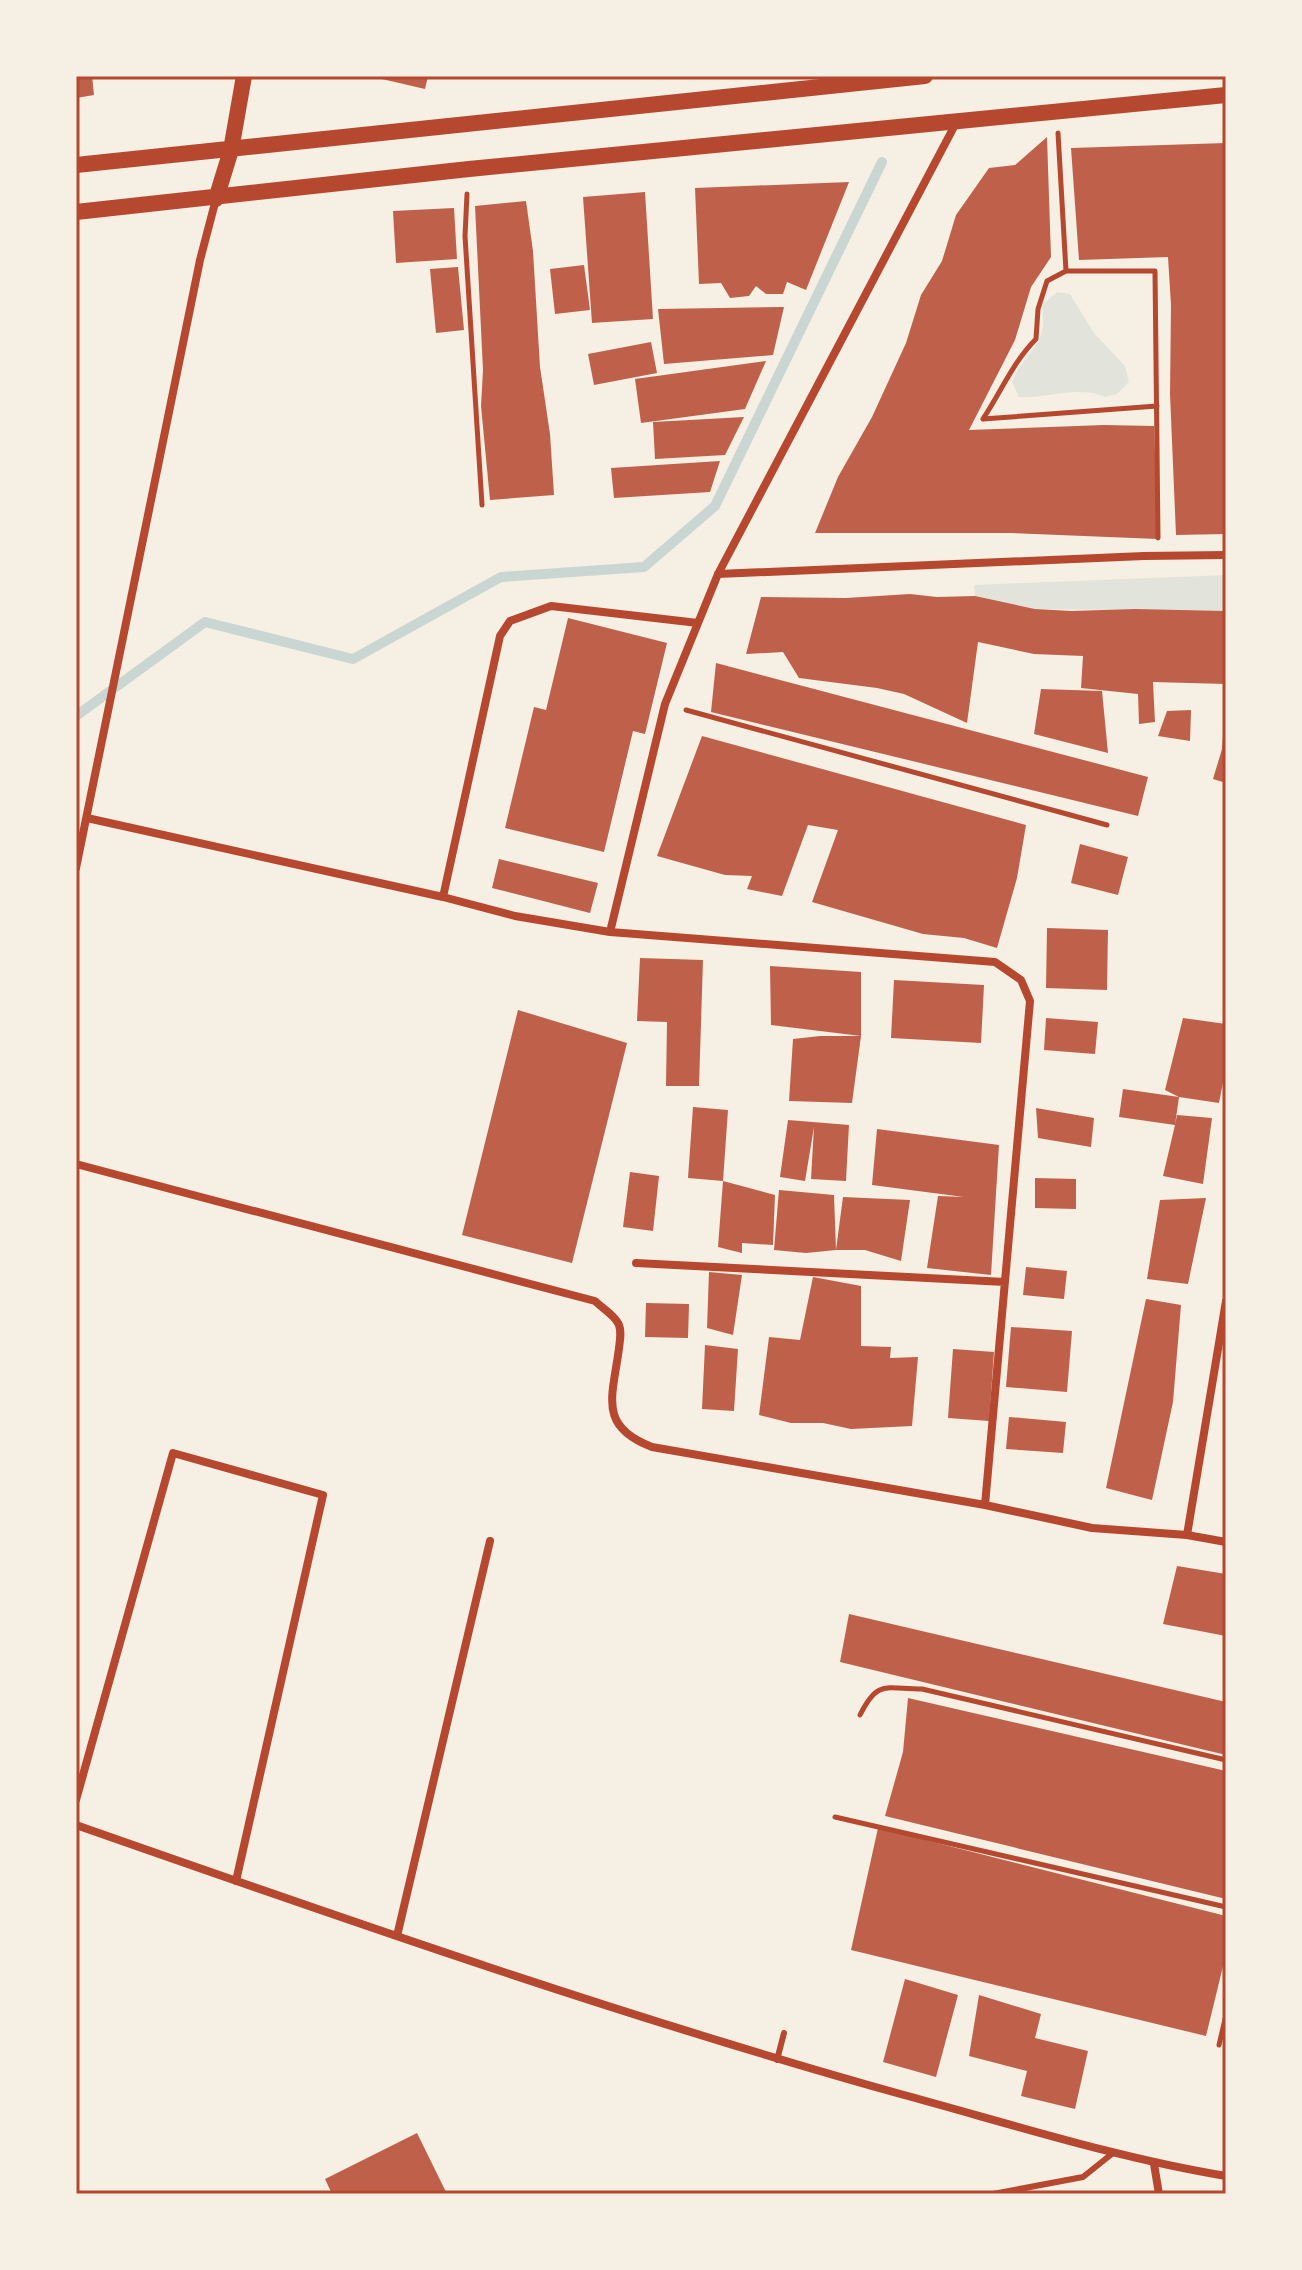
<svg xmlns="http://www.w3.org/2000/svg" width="1302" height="2270" font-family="'DM Sans',sans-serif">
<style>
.green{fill:#e2e4dc}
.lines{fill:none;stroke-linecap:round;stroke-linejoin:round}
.stream{stroke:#c9d6d2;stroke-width:10}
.building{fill:#bf614a}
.path{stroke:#b5482f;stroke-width:5}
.service{stroke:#b5482f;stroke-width:6}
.minor{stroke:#b5482f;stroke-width:8}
.secondary{stroke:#b5482f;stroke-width:16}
.neatline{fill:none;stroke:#b5482f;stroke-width:3}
</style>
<rect width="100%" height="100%" fill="#f6efe4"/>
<path class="green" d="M1057 292 1070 294 1094 333 1125 366 1129 382 1117 394 1105 397C1077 385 1048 399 1019 397L1012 382C1027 346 1048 350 1042 305Z
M1226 575V611L1035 609 975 596 974 585Z"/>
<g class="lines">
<path class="stream" d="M76 716 205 622 353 659 501 577 644 567 715 506 882 162"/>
</g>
<path class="building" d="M76 76H92L94 95 76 98Z
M369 76H428L425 89Z
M1047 137 1051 257 1031 287 1015 340 969 430 1104 425 1154 426 1158 539 1011 533H815L838 477 872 417 906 343 921 295 942 261 956 215 989 168 1015 165Z
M1226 143V534L1176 535 1170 394 1171 305 1168 257 1079 260 1071 148Z
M849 182 806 290 787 282 783 294H766L756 286 749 296 730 298 721 283 699 284 695 188Z
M645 192 653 319 592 323 583 197Z
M526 201 533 251 540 367 550 434 554 495 490 500 481 406 483 370 475 206Z
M454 208 457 259 396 263 393 211Z
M584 265 590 310 555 314 550 269Z
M458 267 464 330 436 333 430 269Z
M784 307 773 355 664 364 658 309Z
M651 342 657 373 594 385 588 354Z
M766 361 745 409 641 423 635 379Z
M744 417 725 455 655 459 653 422Z
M720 461 710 492 614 498 611 468Z
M910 594 937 597 975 596 1035 609 1071 611 1135 609 1226 611V684L1153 682 1155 722 1139 724 1138 694 1081 688 1083 656 1034 654 978 642 967 723 904 694 877 688 799 678 783 652 746 654 761 597 846 598Z
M568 618 667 643 645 734 633 731 604 852 505 828 534 707 546 710Z
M716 663 1148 777 1138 816 711 712Z
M1041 689 1102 691 1108 753 1034 734Z
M1191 710 1190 741 1158 736 1167 711Z
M1224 720H1226V783L1213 779 1222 749Z
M702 736 1026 825 1017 878 997 948 964 938 923 934 812 902 838 830 808 825 782 896 747 889 752 876 725 875 657 856Z
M1080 844 1128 857 1118 895 1071 883Z
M499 859 598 883 590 913 492 888Z
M1047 928 1108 930 1107 990 1046 988Z
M640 958 703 960 699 1086H666L667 1022 637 1021Z
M770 966 861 972V1036L771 1025Z
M894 980 984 985 981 1043 891 1038Z
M518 1010 627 1043 572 1263 462 1235Z
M1046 1018 1098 1022 1095 1054 1044 1050Z
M1183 1018 1226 1024V1067L1219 1103 1179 1097 1175 1125 1177 1115 1212 1118 1203 1184 1163 1176 1175 1125 1119 1117 1123 1089 1179 1097 1165 1090Z
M820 1036H861L852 1103 789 1101 793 1039Z
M693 1107 728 1110 723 1181 688 1178Z
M1036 1108 1094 1118 1091 1147 1038 1138Z
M788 1120 849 1125 846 1181 811 1179 814 1127 805 1181 780 1177Z
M877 1129 999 1145 991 1275 927 1268 938 1196 964 1197 872 1185Z
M630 1172 659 1176 653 1231 623 1227Z
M1035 1178 1076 1179V1209L1035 1208Z
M723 1181 775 1195 773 1245 742 1243V1253L718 1247Z
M779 1190 834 1195 836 1250 806 1253 774 1250Z
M843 1197 910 1200 901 1261 865 1250H836Z
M1206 1198 1188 1284 1147 1279 1160 1200Z
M1026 1267 1067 1271 1064 1299 1023 1295Z
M709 1272 742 1275 733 1335 707 1328Z
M813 1277 861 1286V1346L891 1347 890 1358 918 1357 912 1426 851 1429 823 1423H791L759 1415 769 1337 800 1340Z
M1146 1299 1181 1305 1173 1402 1152 1500 1106 1488Z
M646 1303 689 1304 688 1338 645 1337Z
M1011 1327 1072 1331 1067 1392 1006 1387Z
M705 1345 738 1349 734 1411 702 1409Z
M953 1349 994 1352 989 1421 948 1418Z
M1009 1417 1066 1422 1063 1453 1006 1449Z
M1177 1566 1226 1574V1636L1163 1624Z
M849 1614 1226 1702V1755L840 1662Z
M908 1698 1226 1771V1899L885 1816 903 1752Z
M878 1828 1226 1916V1954L1206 2036 851 1950Z
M905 1979 958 1995 936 2077 883 2062Z
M979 1995 1041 2014 1035 2038 1088 2051 1075 2109 1021 2096 1027 2071 969 2056Z
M417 2133 447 2194H332L325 2179Z"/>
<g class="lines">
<path class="path" d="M1058 133 1066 271H1155L1158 538
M467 194 465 236 482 505
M983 419C1001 392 1013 362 1036 339L1038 309 1047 281 1066 271
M983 419 1157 406
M686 710 1107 825
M860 1715C878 1679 886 1689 922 1689L1226 1760
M835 1817 1226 1907
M1219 2045 1226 2015"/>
<path class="service" d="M777 2060 784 2033
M993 2194 1083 2177 1113 2153"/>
<path class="minor" d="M718 574 1144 556 1226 555
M87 818 443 897 515 916 610 932 995 962 1021 980 1030 1001 985 1505
M76 868 200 260 216 199
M443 897 500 636 510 621 551 606 698 623
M610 932 665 704 718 574 956 123
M76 1164 595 1301C601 1307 614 1315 618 1323 622 1330 620 1340 619 1348 613 1396 597 1426 652 1447L985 1505 1092 1528 1187 1535 1226 1542
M636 1263 1005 1282
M1187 1535 1226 1301
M76 1800 173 1453 323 1495 236 1881
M76 1825C350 1921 624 2017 904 2095 1011 2124 1117 2158 1226 2176
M397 1936 490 1541
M1154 2164 1159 2194"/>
<path class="secondary" d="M76 165 925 76
M216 199 231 150 244 76
M76 212 469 169 1226 95"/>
</g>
<rect width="1302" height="2270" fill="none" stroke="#f6efe4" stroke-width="156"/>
<rect x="78" y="78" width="1146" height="2114" class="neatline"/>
</svg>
